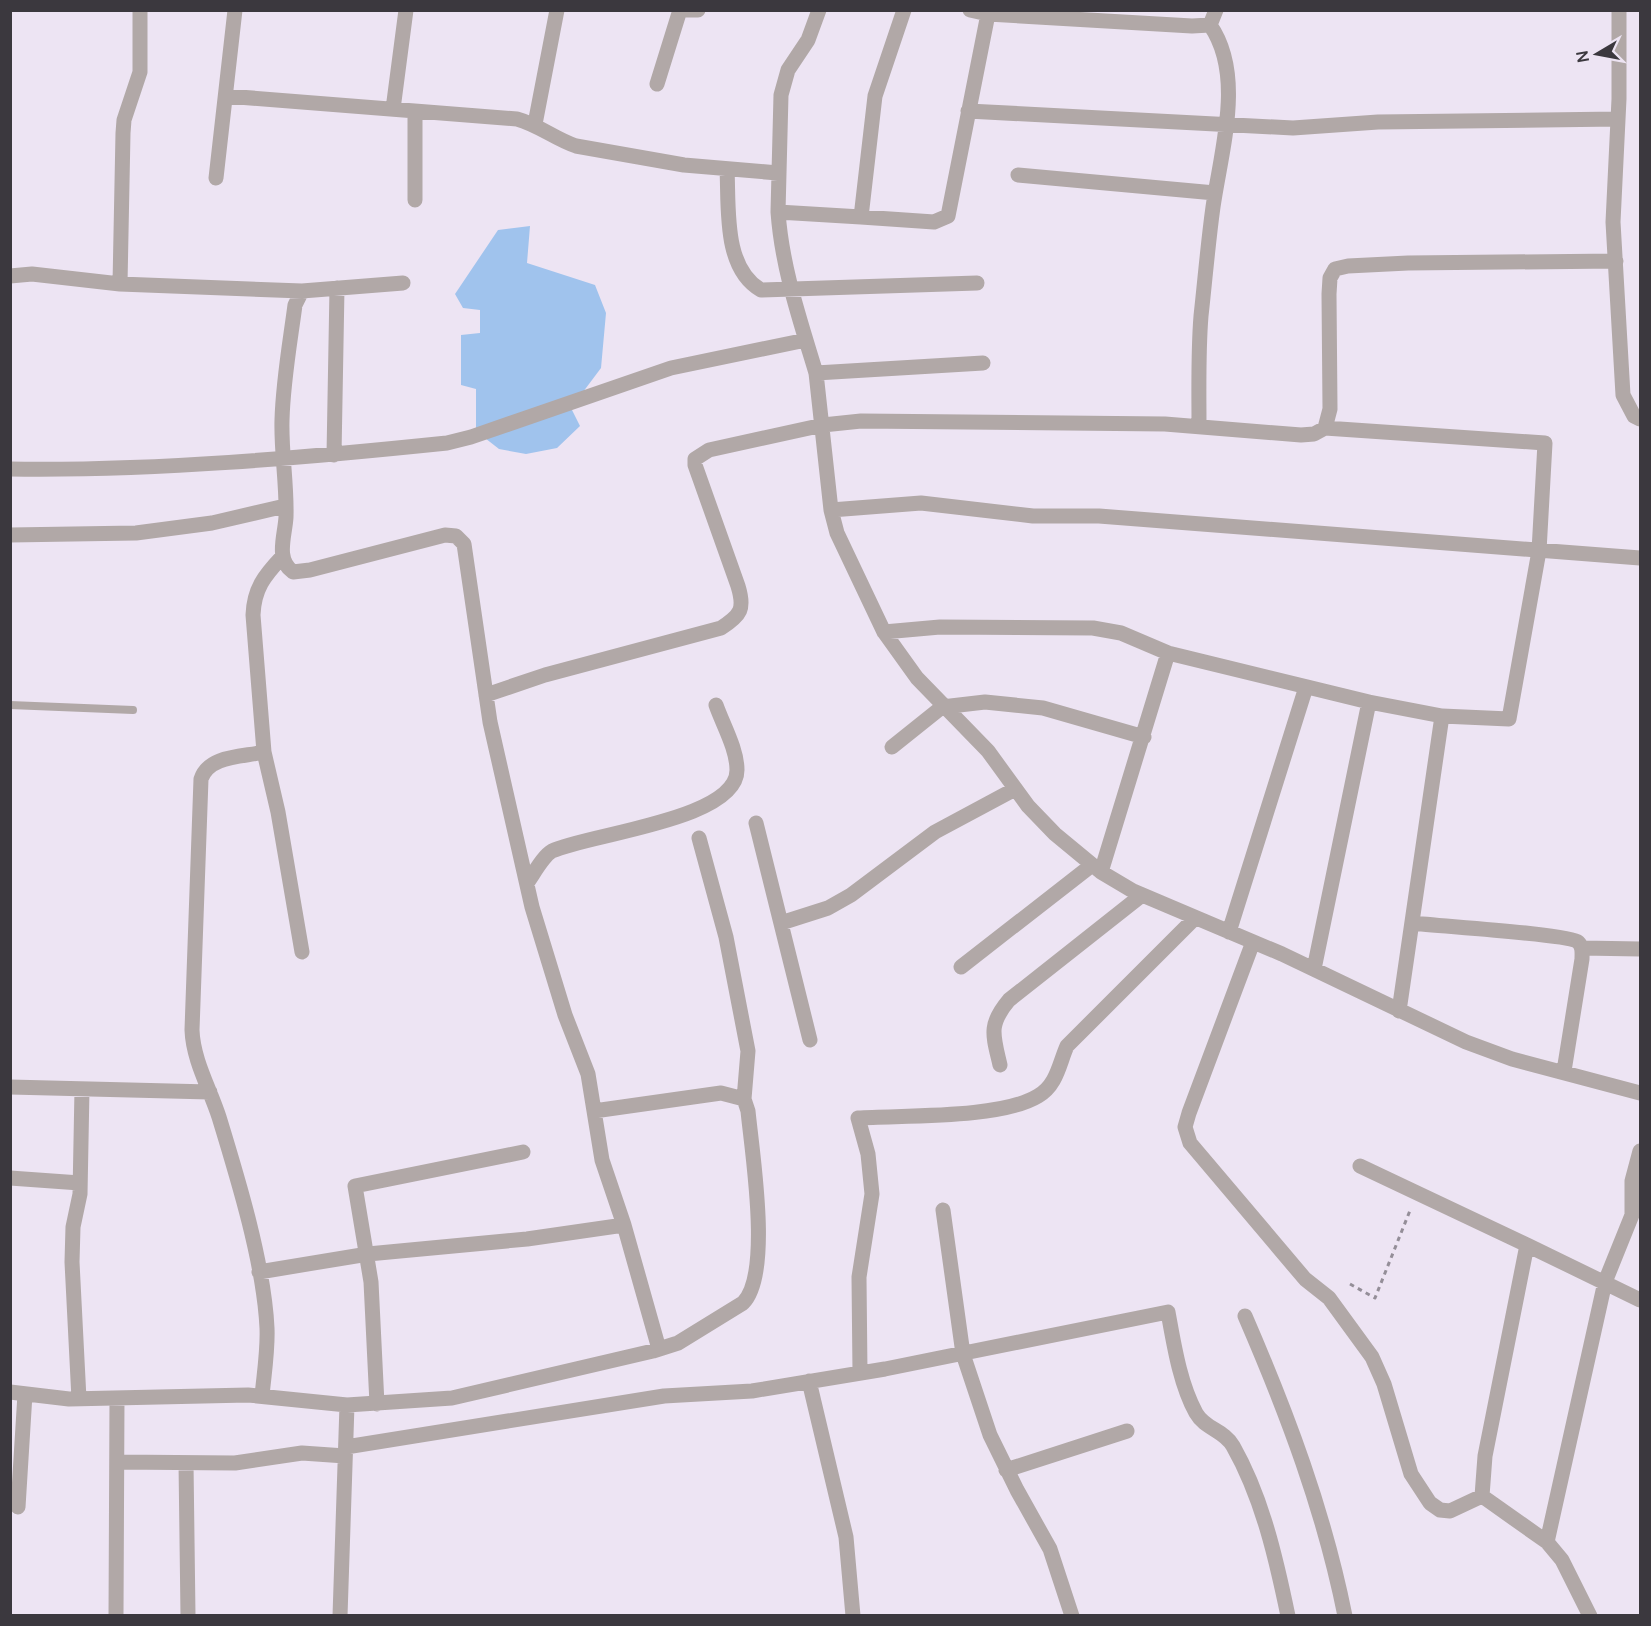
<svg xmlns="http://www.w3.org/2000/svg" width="1651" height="1626" font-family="Manrope,sans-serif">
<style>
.water{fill:#a0c3ed}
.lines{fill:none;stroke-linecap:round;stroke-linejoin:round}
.path{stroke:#948e98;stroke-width:3;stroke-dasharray:4.5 4.5;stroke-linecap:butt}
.service{stroke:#b1a8a7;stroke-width:8}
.minor{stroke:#b1a8a7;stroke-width:15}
</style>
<rect width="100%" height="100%" fill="#ede4f3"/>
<path class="water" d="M530 226 527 263 595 285 606 313 601 368 571 408 580 426 557 448 526 454 499 449 476 431V389L461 385V335L480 333V310L463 308 455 294 498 230Z"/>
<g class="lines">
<path class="path" d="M1350 1284 1375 1298 1411 1208"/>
<path class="service" d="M10 705 133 710"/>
<path class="minor" d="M684 10H698
M970 10 988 14 1192 26 1210 25 1216 10
M1619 10V99L1613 222 1623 395 1634 416 1640 419
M657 84 680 10
M226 96 517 119C539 125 555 139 576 146L684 165 778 173
M393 109 406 10
M968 111 1293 128 1378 122 1618 119
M535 124 557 10
M727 169C729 208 723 268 761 290L977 283
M1018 175 1215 193
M216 178 235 10
M415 200V111
M778 212 781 95 788 70 808 40 819 10
M861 217 934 222 948 216 988 14
M10 276 32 274 120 284 302 291
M403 283 302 291 295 305C290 343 283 381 282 420 281 452 287 484 286 517 285 536 275 559 293 572L310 570 445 535 456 536 464 544 490 722 532 907 565 1015 588 1074 602 1160 624 1225 659 1349
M120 284 123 133 124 120 140 72V10
M983 363 816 373 831 510 837 533 884 632 917 678 988 751 1028 806 1055 834 1101 872 1133 891 1282 954 1466 1042 1512 1059 1640 1093
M816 373C800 320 782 268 778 212L861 217 875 96 904 10
M1199 426C1199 389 1198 353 1201 316 1205 280 1208 243 1213 207 1221 151 1245 75 1210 25
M1325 428 1545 443 1539 551 1509 719 1442 716
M334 455 337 288
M10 469C156 471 302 458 447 443L471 437 671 368 806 340
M831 510 921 503 1033 516H1099L1640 558
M10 535 136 533 212 523 285 506
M282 557C264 576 254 589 253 615L264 752 278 812 302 952
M884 632 940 627 1093 628 1121 633 1168 653
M486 695 545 675 721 628C741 615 745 609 738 586L695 465V459L709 450 823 425 861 421 1165 424 1301 435 1314 434 1325 428 1330 409 1329 294 1330 278 1335 269 1348 266 1408 263 1616 261
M892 747 942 707 985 702 1043 708 1144 737
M756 823 810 1040
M699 838 726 937 748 1051 744 1099
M1101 872 1168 653 1369 702
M527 883C533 875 543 856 552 851 588 834 737 820 737 770 737 749 723 725 716 705
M781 923 828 908 851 895 935 832 1015 789
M1413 923C1435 926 1569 934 1578 942 1583 947 1582 952 1582 959L1564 1071
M1229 932 1306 687
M1253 942 1189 1113 1185 1127 1190 1143 1305 1279 1329 1298 1372 1357 1384 1384 1411 1474 1430 1503 1440 1510 1450 1511 1482 1496
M1582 948 1640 949
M961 967 1092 865
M1314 969 1369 702 1442 716 1399 1011
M1000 1065C993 1035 988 1025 1009 1000L1142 895
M10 1087 210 1092
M1360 1166 1527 1245
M10 1178 80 1183
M943 1210 963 1354 990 1435 1017 1490 1050 1549 1072 1616
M259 1272 368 1254 527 1239 624 1225
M1245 1316C1287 1413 1324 1511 1345 1616
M860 1373 859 1277 872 1194 868 1154 858 1118C904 1115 1000 1119 1038 1096 1057 1085 1059 1064 1067 1046L1195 918
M809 1381 846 1537 853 1616
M10 1392 69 1399 248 1395 347 1405 452 1398 653 1351 678 1343 743 1303C772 1274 752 1153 748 1111L744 1099 721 1093 594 1111
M262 1396C264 1374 268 1350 267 1328 264 1264 238 1179 219 1117 210 1089 193 1060 192 1030L201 779C209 755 243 757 264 752
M79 1399 72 1262 73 1227 80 1194 82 1089
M377 1404 371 1282 355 1186 523 1152
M346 1447 664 1396 752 1391 885 1369 1168 1312C1174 1345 1180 1384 1196 1413 1205 1429 1224 1430 1233 1446 1262 1497 1276 1558 1288 1616
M117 1462 235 1463 302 1453 345 1456
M186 1463 188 1615
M1006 1470 1127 1431
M18 1507 25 1394
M1547 1542 1605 1282 1632 1215V1181L1640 1151
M116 1616 117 1398
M340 1616 347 1405
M1590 1616 1562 1560 1547 1542 1482 1496 1485 1456 1527 1245 1640 1300"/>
</g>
<rect width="1651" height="1626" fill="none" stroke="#3b383e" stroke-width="24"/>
<g transform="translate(1597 54) rotate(260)" stroke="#ede4f3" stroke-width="4.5" paint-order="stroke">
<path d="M0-4.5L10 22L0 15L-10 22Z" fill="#3b383e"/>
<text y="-9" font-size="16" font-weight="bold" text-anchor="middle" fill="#3b383e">N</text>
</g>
</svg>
